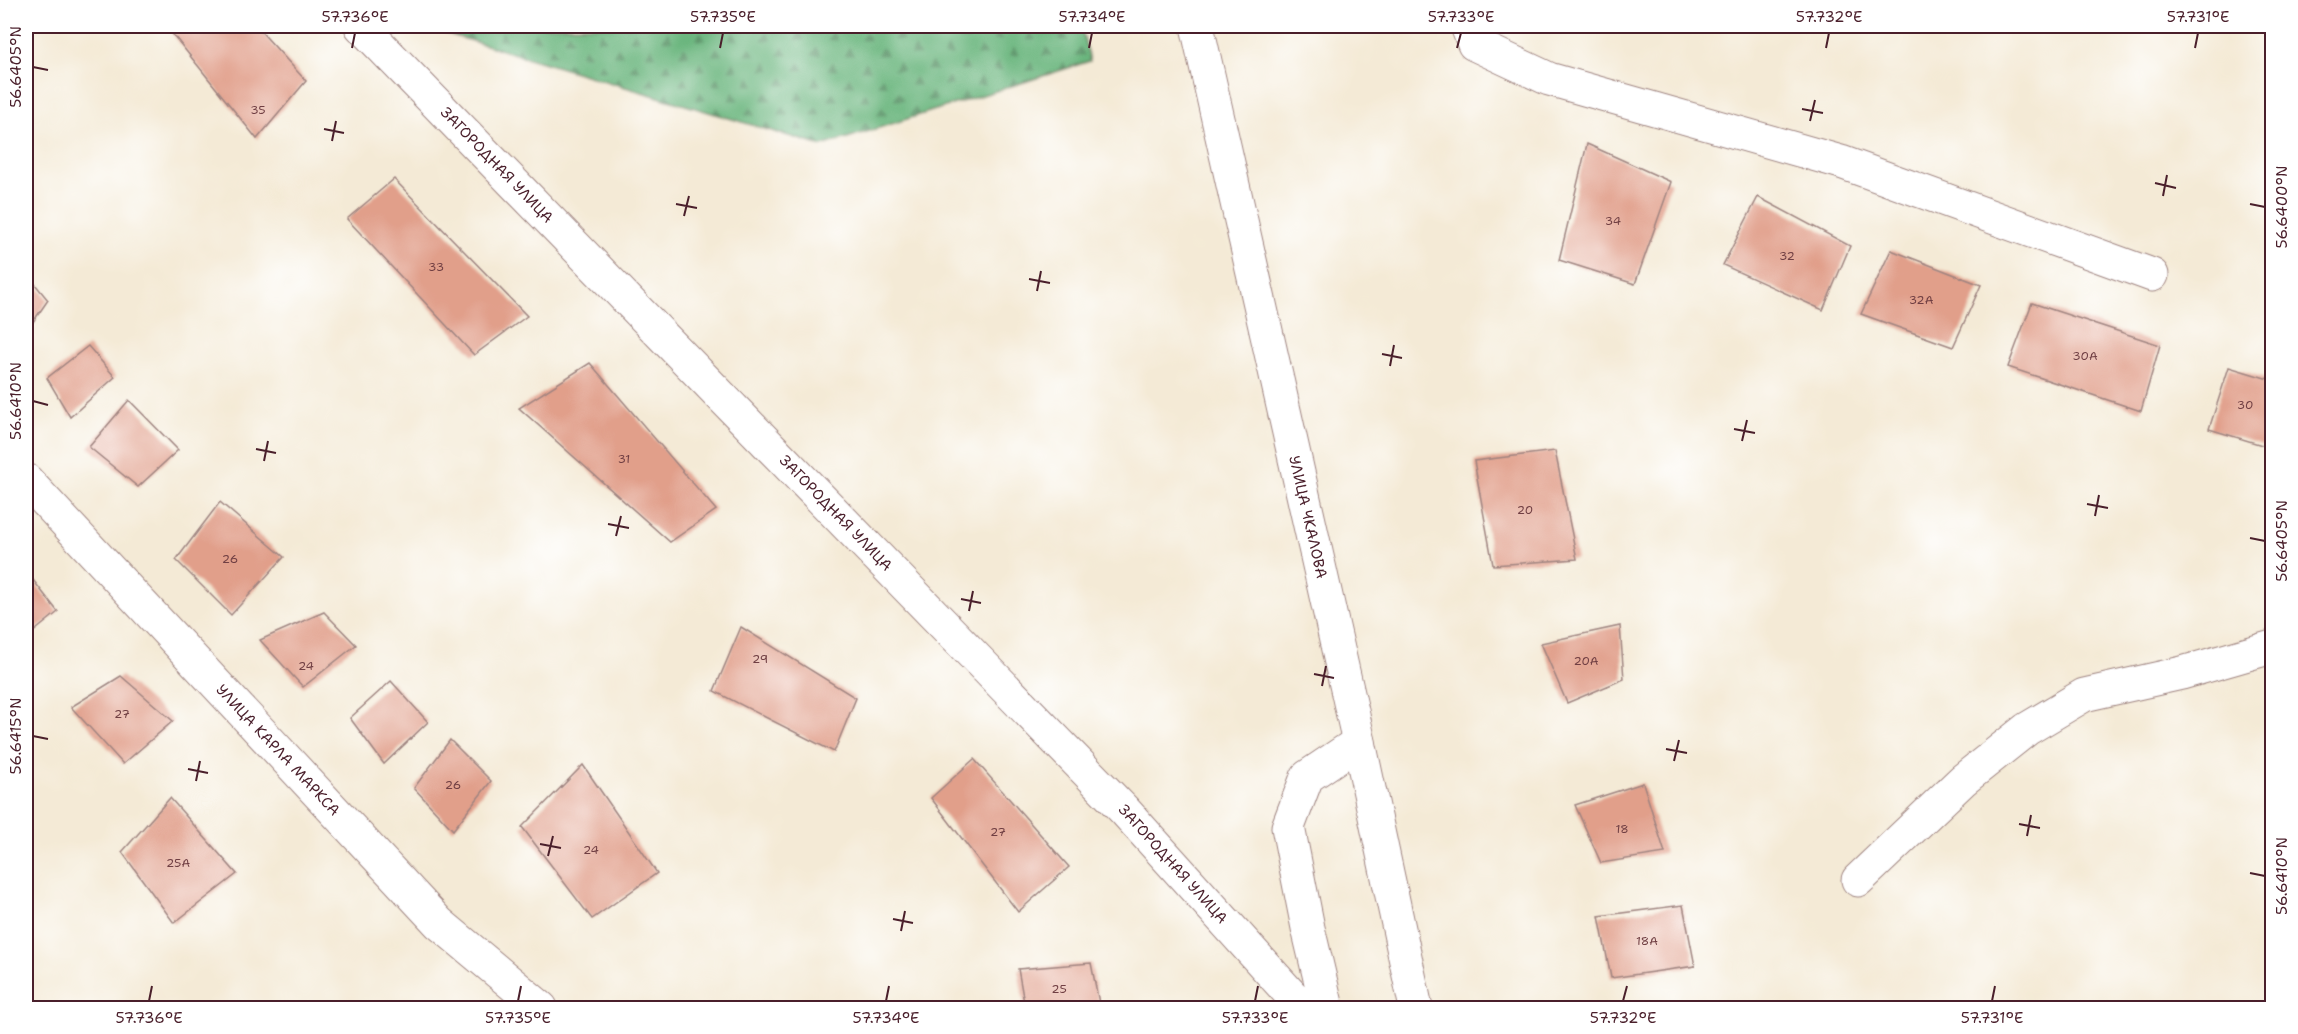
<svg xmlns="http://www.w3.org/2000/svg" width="2298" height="1034" font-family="'Shantell Sans',sans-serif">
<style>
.forest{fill:url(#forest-firs);stroke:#5a6a54;stroke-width:1.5}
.building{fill:#e19f8a}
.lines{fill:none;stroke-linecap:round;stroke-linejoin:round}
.minor-casing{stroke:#9f8480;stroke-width:35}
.tertiary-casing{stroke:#9f8480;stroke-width:35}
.minor{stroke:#fff;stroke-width:33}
.tertiary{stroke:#fff;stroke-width:33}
.ticks{fill:none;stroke:#4a1f2b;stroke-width:2}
.labels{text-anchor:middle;stroke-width:4.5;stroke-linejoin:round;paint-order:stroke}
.number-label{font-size:12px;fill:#703f43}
.street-label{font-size:15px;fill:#4a1f2b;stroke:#fff}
.neatline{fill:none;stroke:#4a1f2b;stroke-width:2}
.ticks-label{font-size:15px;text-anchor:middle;fill:#4a1f2b}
</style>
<defs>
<pattern id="forest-firs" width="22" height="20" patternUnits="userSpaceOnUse" patternTransform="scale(1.5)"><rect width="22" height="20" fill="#6bb67e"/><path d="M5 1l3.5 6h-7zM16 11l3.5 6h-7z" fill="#5a9367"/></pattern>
</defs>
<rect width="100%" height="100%" fill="#fff"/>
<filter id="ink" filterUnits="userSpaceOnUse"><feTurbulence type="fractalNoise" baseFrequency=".0167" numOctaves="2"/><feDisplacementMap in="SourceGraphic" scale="12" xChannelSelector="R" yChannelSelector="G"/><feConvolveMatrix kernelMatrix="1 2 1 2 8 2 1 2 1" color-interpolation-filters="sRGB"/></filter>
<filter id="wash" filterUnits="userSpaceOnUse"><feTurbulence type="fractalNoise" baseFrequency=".008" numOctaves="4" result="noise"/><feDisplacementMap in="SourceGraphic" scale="24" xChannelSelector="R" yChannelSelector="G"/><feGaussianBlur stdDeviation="1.35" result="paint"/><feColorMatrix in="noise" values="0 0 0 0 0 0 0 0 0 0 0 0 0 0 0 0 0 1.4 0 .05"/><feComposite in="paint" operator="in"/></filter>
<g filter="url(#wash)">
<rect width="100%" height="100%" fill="#f4ead6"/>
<path class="forest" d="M422 26H1081L1090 61 822 146Z"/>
<g id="blocks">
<path class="building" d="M166 26H256L306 81 257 139Z
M1587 144 1671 182 1635 284 1559 260Z
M394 179 527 316 474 355 347 219Z
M1758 197 1850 246 1823 310 1723 265Z
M1891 250 1981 285 1953 347 1861 314Z
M26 273 48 300 26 332Z
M2032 303 2160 345 2141 411 2008 367Z
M88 346 115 377 70 417 47 378Z
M590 363 716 510 670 542 519 408Z
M2229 367 2272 380V448L2209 429Z
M129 400 178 450 138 487 89 447Z
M1555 451 1577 559 1493 565 1474 461Z
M220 502 284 557 231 615 176 560Z
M26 571 58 612 26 638Z
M324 612 356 645 303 687 260 640Z
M1620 626 1624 679 1567 703 1541 643Z
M741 627 856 698 834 752 714 691Z
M121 676 173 721 123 764 71 707Z
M391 681 428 722 384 764 350 718Z
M450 740 491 781 453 830 414 788Z
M974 759 1069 867 1018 912 931 798Z
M583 765 657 873 592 919 522 827Z
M1643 783 1665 853 1601 863 1575 805Z
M170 798 237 874 174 923 122 852Z
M1683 905 1695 966 1611 978 1599 916Z
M1091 963 1100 1008H1025L1018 969Z"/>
</g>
</g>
<g filter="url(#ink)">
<use href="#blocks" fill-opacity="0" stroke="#9f8480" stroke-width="1.5"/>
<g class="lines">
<g class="minor-casing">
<path id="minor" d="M361 26 1124 810 1303 1008
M1467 26 1474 44 1549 79 1841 162 2152 275
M26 480 439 923 541 1008
M1858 880 1963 780 2027 729 2084 695 2182 673 2272 647
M1327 1008 1308 928 1288 827 1307 777 1359 742"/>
</g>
<g class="tertiary-casing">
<path id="tertiary" d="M1197 26 1359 742 1416 1008"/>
</g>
<use href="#minor" class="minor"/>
<use href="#tertiary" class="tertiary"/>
</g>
</g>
<path class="ticks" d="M352 48 355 33M720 48 723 33M1089 48 1092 33M1457 48 1461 33M1826 48 1829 33M2195 48 2198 33M33 67 48 70M1802 109 1823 113M1810 121 1815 100M324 129 344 133M332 141 336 121M2155 183 2176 188M2163 196 2167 175M676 204 697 208M2250 204 2265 207M684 216 689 196M1029 279 1050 283M1037 291 1041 271M1382 354 1402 358M1390 366 1394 345M33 401 48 405M1734 429 1755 433M1742 441 1747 420M256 449 276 453M264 461 268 441M2087 504 2108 508M2095 516 2099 495M608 524 629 528M616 536 621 516M2250 538 2265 541M961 599 981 603M969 611 973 591M1314 674 1334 678M1322 686 1326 666M33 736 48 739M1666 749 1687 753M1674 761 1679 740M188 769 208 773M196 781 200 761M2019 824 2040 828M2027 836 2031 815M540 844 561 848M548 856 553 836M2250 873 2265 876M893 919 913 923M901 931 905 911M149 1001 152 986M518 1001 521 986M886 1001 889 986M1255 1001 1258 986M1623 1001 1627 986M1992 1001 1995 986"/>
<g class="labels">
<g class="number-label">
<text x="258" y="114">35</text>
<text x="1613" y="225">34</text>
<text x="1787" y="260">32</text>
<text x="436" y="271">33</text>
<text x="1921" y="304">32А</text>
<text x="2085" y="360">30А</text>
<text x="2245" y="409">30</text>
<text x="624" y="463">31</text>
<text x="1525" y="514">20</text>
<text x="230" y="563">26</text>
<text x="760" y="663">29</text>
<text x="1586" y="665">20А</text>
<text x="306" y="670">24</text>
<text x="122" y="718">27</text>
<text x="453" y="789">26</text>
<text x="1622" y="833">18</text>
<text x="998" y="836">27</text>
<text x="591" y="854">24</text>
<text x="178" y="867">25А</text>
<text x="1647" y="945">18А</text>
<text x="1059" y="993">25</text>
</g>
<g class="street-label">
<text transform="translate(497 165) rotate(46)" y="5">ЗАГОРОДНАЯ УЛИЦА</text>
<text transform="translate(836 513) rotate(46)" y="5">ЗАГОРОДНАЯ УЛИЦА</text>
<text transform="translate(1308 517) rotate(77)" y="5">УЛИЦА ЧКАЛОВА</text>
<text transform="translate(278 750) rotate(47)" y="5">УЛИЦА КАРЛА МАРКСА</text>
<text transform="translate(1173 864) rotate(48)" y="5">ЗАГОРОДНАЯ УЛИЦА</text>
</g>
</g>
<rect width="2298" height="1034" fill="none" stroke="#fff" stroke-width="66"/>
<rect x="33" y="33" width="2232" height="968" class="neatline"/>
<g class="ticks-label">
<text x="355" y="22">57.736°E</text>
<text x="723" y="22">57.735°E</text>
<text x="1092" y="22">57.734°E</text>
<text x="1461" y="22">57.733°E</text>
<text x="1829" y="22">57.732°E</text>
<text x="2198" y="22">57.731°E</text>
<text transform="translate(16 67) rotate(-90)" y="5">56.6405°N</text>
<text transform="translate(2282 207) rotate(-90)" y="5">56.6400°N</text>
<text transform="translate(16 401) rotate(-90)" y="5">56.6410°N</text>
<text transform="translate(2282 541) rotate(-90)" y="5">56.6405°N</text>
<text transform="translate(16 736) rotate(-90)" y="5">56.6415°N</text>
<text transform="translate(2282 876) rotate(-90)" y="5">56.6410°N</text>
<text x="149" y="1023">57.736°E</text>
<text x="518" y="1023">57.735°E</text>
<text x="886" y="1023">57.734°E</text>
<text x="1255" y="1023">57.733°E</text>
<text x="1623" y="1023">57.732°E</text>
<text x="1992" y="1023">57.731°E</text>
</g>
</svg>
